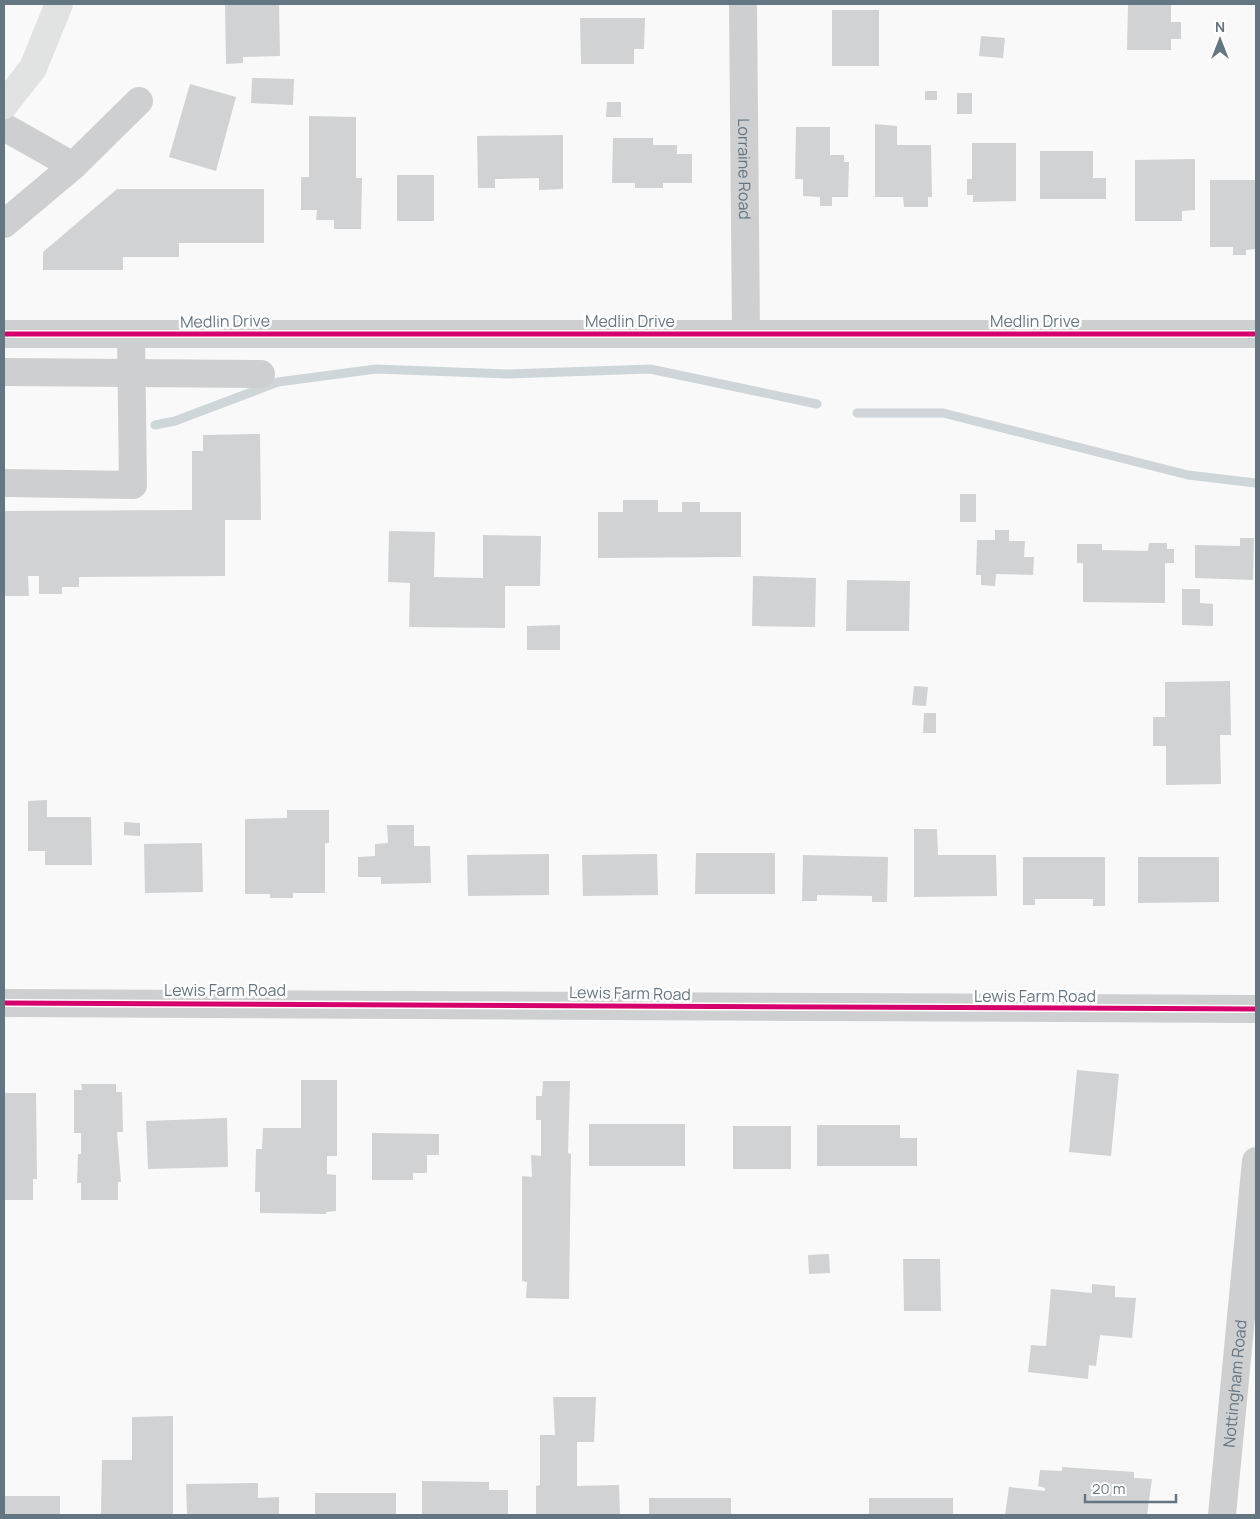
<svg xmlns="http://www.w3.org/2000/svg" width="1260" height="1519" font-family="Manrope,sans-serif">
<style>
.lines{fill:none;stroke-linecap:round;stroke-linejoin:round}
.stream{stroke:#ced6d9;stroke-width:9}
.building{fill:#d0d2d3}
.minor{stroke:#cecfd0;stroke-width:28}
.major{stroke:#e1e2e2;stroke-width:28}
.cycleway-casing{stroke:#fff;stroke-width:8}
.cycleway{stroke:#d6006c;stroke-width:5}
.labels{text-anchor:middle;stroke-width:5;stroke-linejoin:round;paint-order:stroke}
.street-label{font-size:16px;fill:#657683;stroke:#fff}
</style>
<rect width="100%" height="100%" fill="#f9f9f9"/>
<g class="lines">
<path class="stream" d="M857 413H943L1188 475 1256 483
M155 425 175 421 278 382 376 369 508 374 650 369 817 404"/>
</g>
<path class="building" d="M225 4H279L280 56 243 57V63L226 64Z
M1128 4H1171V22H1181V39H1171V50H1127Z
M832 10H879V66H832Z
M580 18H645L644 49H634V64H581Z
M981 36 1005 38 1003 58 979 56Z
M252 78 294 79 293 105 251 103Z
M190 84 236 97 216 171 169 157Z
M925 91H937V100H925Z
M957 93H972V114H957Z
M607 102H621V117H606Z
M309 116 356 117V178H362L361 229H334V220H316L317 210H301V177H309Z
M875 124 897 126V145H931L932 197H928V207H904L903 197H875Z
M796 127H830V155H844V162H849L848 197H832V206H820V197L803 196V179H795Z
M563 135V189L539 190V178L495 179V188H478L477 136Z
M613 138H653V145H677V154H692V183H663V188H635V183H612Z
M972 143H1016V201L973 202V195H967V179H972Z
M1040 151H1093V178H1106V199H1040Z
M1195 159V210L1182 211V221H1135V160Z
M397 175H434V221H397Z
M1210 180H1256V249L1246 250V255H1233V247H1210Z
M117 189H264V243H179V257H123V270H43V252Z
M260 434 261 520H225V576L79 577V587H62V594H39V576H28L29 596H4V511L192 510V451H203V435Z
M960 494H976V522H960Z
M623 500H658V512H682V502H700V512H741V557L598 558V512H623Z
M995 530H1009V541H1025L1024 557H1034L1033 575 996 574 995 586 981 585V575H976L977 540H995Z
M389 531 435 532 434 577 483 578V535L541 536 540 586H505V628L409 627 410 583 388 582Z
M1240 538H1254L1253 580 1195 578V545L1240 546Z
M1149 543H1167V549H1174V563H1165V603L1083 602V563H1077V544H1102V550L1148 551Z
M753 576 816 578 815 627 752 626Z
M847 580 910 581 909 631H846Z
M1182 589H1200V603L1213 604V626L1182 625Z
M560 625V650H527V626Z
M1230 681 1231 735H1220L1221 784 1166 785V746H1153V717H1165V682Z
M914 686 928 687 926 706 912 705Z
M924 713H936V733H923Z
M47 800V817H91L92 865H45V851H28V801Z
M287 810H329V843H325V893H293V898H270V894H245V819L287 818Z
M124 822 140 823V836L124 835Z
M387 825H414V846H430L431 883 381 884V877H358V857L375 856V844L388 843Z
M914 829H937L938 855H996L997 896 914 897Z
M202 843 203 892 145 893 144 844Z
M696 853H775V894H695Z
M549 854V895L468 896 467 855Z
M657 854 658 895 583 896 582 855Z
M803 855 888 857 887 902H872V896L817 895V901H802Z
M1023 857H1105V906H1093V899H1035V905H1023Z
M1138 857H1219V902L1138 903Z
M1077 1070 1119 1074 1111 1156 1069 1152Z
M301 1080H337V1156H327V1174L336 1175V1211L326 1212V1214L260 1213V1192H255L256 1149H262L263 1128H301Z
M543 1081H570L568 1153 571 1154 569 1299 526 1298 527 1282 522 1281V1176L532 1177 531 1155 541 1156V1120H536V1096H542Z
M81 1084H116V1092H122L123 1132H117L121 1182H118V1200H81V1183H77L78 1154H81V1133H74V1090H82Z
M4 1093H36L37 1179H33V1200H4Z
M227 1118 228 1167 148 1169 146 1121Z
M589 1124H685V1166H589Z
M817 1125H900V1138H917V1166H817Z
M733 1126H791V1169H733Z
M372 1133 439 1134V1155H427V1173H413V1180H372Z
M829 1254 830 1273 809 1274 808 1255Z
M903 1259H940L941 1311H904Z
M1092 1284 1115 1286V1297L1136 1298 1132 1338 1100 1335 1096 1366 1089 1365 1088 1379 1028 1372 1031 1345 1046 1346 1051 1289 1092 1293Z
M553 1397H596L594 1442H577V1486L619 1485 620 1515H536V1486L540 1485V1435H555Z
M173 1416V1515H101L102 1460H132V1417Z
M1062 1467 1134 1472V1478L1152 1479 1147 1515H1005L1009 1487 1045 1491V1488L1038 1486 1040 1470 1062 1471Z
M422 1481 489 1482V1490H508V1515H422Z
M258 1483V1498L279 1497V1515H187L186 1484Z
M315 1493H396V1515H315Z
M4 1496H60V1515H4Z
M649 1498H731V1515H649Z
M869 1498H953V1515H869Z"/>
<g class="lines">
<g class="minor">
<path id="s1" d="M743 4 746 333"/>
<path d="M4 127 73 166 139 101"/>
<path d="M4 224 73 166"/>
<path d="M4 334H1256"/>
<path d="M4 372 261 374"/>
<path d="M4 483 133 485 131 334"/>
<path d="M4 1003 1256 1009"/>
<path id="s2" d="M1222 1515 1256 1161"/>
</g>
<path class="major" d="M4 105 33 68 59 4"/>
<g class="cycleway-casing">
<path id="cycleway" d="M4 334H1256
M4 1003 1256 1009"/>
</g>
<use href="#cycleway" class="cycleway"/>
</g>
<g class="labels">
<g class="street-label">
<text dy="6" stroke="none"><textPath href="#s1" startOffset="165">Lorraine Road</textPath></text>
<text transform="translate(225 321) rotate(-1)" y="6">Medlin Drive</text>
<text x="630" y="327">Medlin Drive</text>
<text x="1035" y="327">Medlin Drive</text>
<text x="225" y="996">Lewis Farm Road</text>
<text transform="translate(630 993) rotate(1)" y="6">Lewis Farm Road</text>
<text x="1035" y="1002">Lewis Farm Road</text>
<text dy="6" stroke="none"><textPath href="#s2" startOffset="132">Nottingham Road</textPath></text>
</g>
</g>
<rect width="1260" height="1519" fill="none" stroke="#657683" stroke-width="10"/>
<g transform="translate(1220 40)" stroke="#ffffff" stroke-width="4" paint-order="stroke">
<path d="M0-4L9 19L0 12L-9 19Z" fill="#657683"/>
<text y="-8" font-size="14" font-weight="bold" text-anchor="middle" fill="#657683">N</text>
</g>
<path d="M1085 1494v8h91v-8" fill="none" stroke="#657683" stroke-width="2.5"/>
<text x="1092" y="1494" font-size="15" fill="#657683" stroke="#ffffff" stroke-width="4" paint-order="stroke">20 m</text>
</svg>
